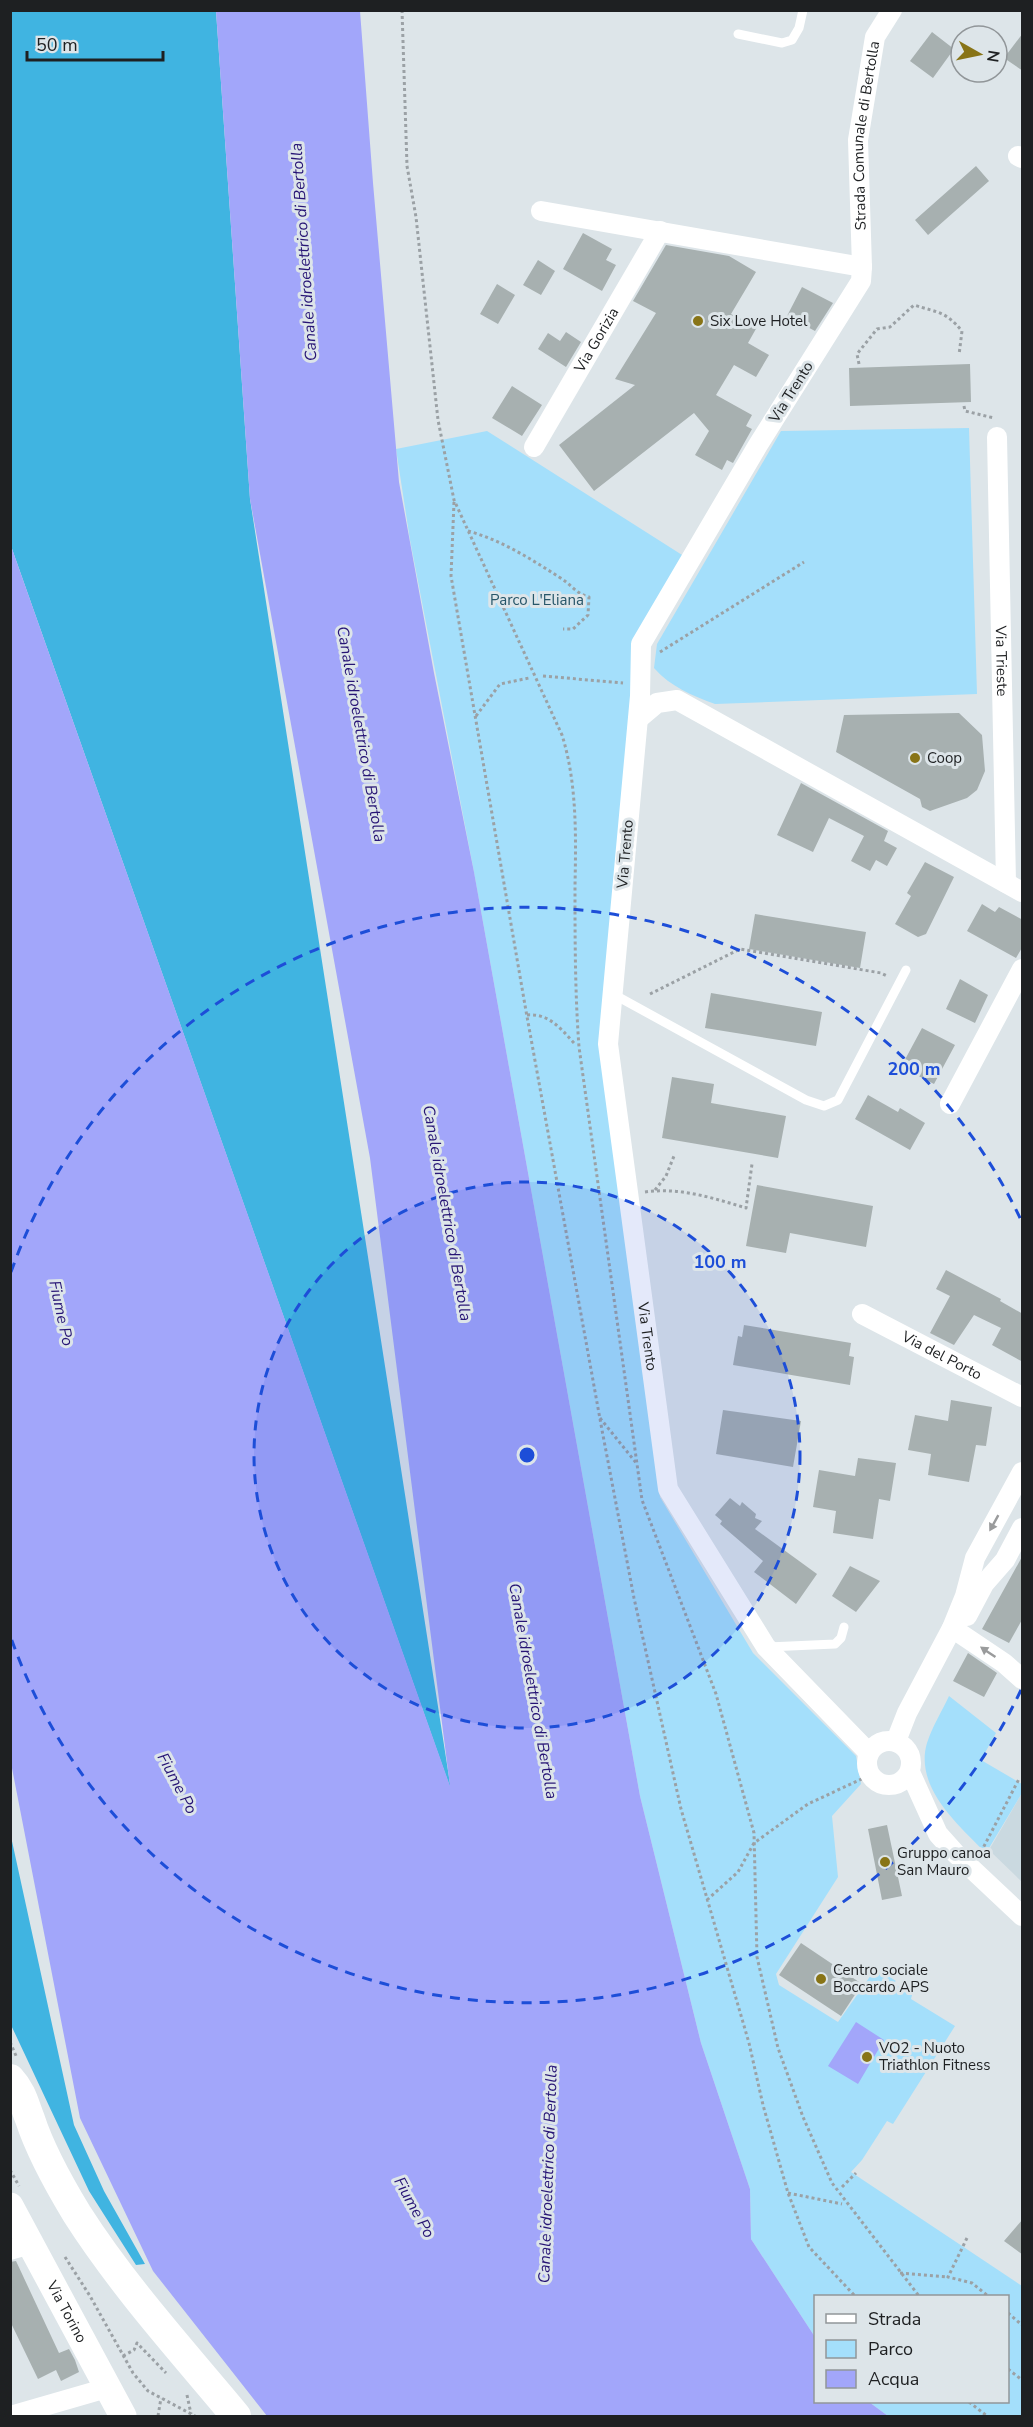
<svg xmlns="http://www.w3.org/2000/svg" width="1033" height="2427" font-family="'Nunito Sans',sans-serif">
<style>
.built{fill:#cad9e0}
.green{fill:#a4dffb}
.forest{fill:#40b4e1}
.water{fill:#a2a6fa}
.building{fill:#a7b0b0}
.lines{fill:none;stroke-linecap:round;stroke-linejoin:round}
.path{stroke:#9ba1a5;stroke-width:3;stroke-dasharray:3 3;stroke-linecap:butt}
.lane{stroke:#fff;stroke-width:9}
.street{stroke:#fff;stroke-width:20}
.secondary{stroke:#fff;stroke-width:27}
.primary{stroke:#fff;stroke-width:30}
.oneway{fill:#9a9b9c}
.ring{fill:none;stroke:#1d4ed8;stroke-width:3;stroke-dasharray:10 8}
.poi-dot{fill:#887417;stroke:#dde5e9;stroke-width:2}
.labels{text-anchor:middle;stroke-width:6;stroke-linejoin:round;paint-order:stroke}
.street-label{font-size:15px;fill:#1e2022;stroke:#dde5e9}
.poi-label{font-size:15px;fill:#1e2022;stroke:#dde5e9;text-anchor:start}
.park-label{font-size:15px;fill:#275669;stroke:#dde5e9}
.water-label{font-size:16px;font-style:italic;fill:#271575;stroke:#dde5e9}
.centre{fill:#1d4ed8;stroke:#dde5e9;stroke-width:3}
.ring-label{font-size:18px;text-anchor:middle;font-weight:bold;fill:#1d4ed8;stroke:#dde5e9;stroke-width:6;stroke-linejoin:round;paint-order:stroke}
</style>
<rect width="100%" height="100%" fill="#dde5e9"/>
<path class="built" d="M1022 1793V1882L989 1850Z"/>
<path class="green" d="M969 428 977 694 715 704C691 695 671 687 654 668L657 644 781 431Z
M487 431 690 560 641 644 608 1044 660 1497 753 1653 856 1756 861 1784 832 1816 838 1877 776 1974 779 1985 838 2022 876 1968 896 1981 893 1983 912 1995 911 1999 955 2026 893 2124 887 2121 862 2160 851 2172 1022 2286V2416H888L869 2402H1008V2296H816L815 2337 751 2239 750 2189 701 2043 640 1796 474 872 410 540 396 449Z
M949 1696 996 1733 981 1760 1022 1784V1793L986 1853C958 1825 914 1787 927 1743 932 1727 942 1711 949 1696Z"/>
<path class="forest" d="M10 11H216L250 499 451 1790 11 546Z
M10 1832 74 2125 104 2191 145 2264 136 2265 89 2191 11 2025Z"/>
<path class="water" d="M216 11H360L373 183 399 482 434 673 474 872 640 1796 701 2043 750 2189 751 2239 815 2337 816 2402H869L888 2416H267L153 2271 80 2118 11 1763V546L450 1786 370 1158 250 499Z
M856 2022 884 2040 858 2084 828 2066Z"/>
<path class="building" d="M932 32 954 49 933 78 910 61Z
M1023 33V71L1004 58Z
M976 166 989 181 928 235 915 220Z
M583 233 612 249 606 260 616 265 602 291 563 269Z
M666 245 729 256 756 272 731 314 757 327 748 343 769 355 756 377 734 365 716 395 752 415 746 426 752 429 733 463 727 460 722 470 695 455 709 431 694 413 594 491 559 445 635 385 615 379 656 313 633 301Z
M538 260 555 271 541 295 523 285Z
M497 284 515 295 498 324 480 314Z
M802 287 833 303 815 331 787 316Z
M566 332 581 342 566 367 538 349 548 333 560 341Z
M970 364 971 402 850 406 849 368Z
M512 386 542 405 522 436 492 418Z
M959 713 982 735 985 771 977 790 967 798 930 811 922 807 920 799 836 752 844 715Z
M801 783 888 831 884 841 897 848 887 866 876 860 870 871 851 861 864 836 829 818 813 852 777 835Z
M925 862 954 877 926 934 918 937 895 924 911 896 907 893Z
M982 904 995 912 999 907 1023 920V946L1016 958 967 931Z
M755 914 866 932 860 968 749 949Z
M960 979 988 995 975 1023 946 1009Z
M711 993 822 1012 816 1046 705 1028Z
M922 1028 955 1045 934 1084 901 1067Z
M672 1077 714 1084 711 1103 786 1116 778 1158 662 1138Z
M868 1095 898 1112 900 1108 925 1123 910 1150 855 1119Z
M757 1185 873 1206 866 1247 790 1233 786 1253 746 1246Z
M946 1270 1001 1299 1000 1301 1023 1314V1362L992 1345 1001 1328 974 1315 954 1345 930 1333 950 1296 936 1289Z
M744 1325 851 1343 849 1356 854 1357 850 1385 733 1365 738 1336 742 1337Z
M951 1400 992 1407 986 1446 976 1445 969 1482 928 1475 931 1454 908 1450 915 1415 948 1421Z
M723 1410 801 1421 793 1467 716 1454Z
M858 1458 896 1463 890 1501 879 1499 873 1539 833 1533 836 1511 813 1507 819 1470 855 1476Z
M730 1498 740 1506 742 1502 756 1514 755 1518 762 1521 755 1529 817 1574 796 1604 754 1572 763 1561 720 1524 722 1521 715 1515Z
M1023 1555V1618L1009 1643 982 1629Z
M850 1566 880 1581 856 1612 832 1596Z
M968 1653 997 1673 984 1697 953 1681Z
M887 1825 902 1896 882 1900 868 1829Z
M801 1943 862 1984 841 2016 779 1975Z
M1023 2219V2255L1004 2241Z
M16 2261 59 2353 69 2349 75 2360 79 2372 61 2381 56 2370 38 2379 10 2321V2262Z"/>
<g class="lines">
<path class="path" d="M402 10 407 166 416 217 438 420 454 500 562 735C577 783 576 835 575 886 575 940 575 993 579 1047L642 1500 716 1694 754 1833 757 1957 778 2048 803 2117 832 2183 919 2296
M859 364 857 354 877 329 890 327 914 305C939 313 945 311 962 331L959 355
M964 406 965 411 994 418
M454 502 451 576 526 1011 602 1430 634 1598 681 1809 749 2043 763 2105 788 2193 809 2247 855 2296
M468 531C501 540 531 559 559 577 571 584 576 594 589 597L588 615 573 629H563
M660 652 804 562
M543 676 623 683
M476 716 500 684 529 678
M650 994 740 949 881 973 887 976
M527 1015C549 1013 561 1029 575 1044
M655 1190 666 1176 674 1156
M645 1192C680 1187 713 1198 746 1208L752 1164
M600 1418 637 1464
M981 1852 1019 1779
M707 1900 738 1872 754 1843 808 1804 870 1775
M10 2042 17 2058
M10 2170 19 2186
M842 2187 856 2173
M788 2193 842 2204
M967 2238 948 2277 972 2283 988 2296
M65 2257 90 2296 133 2373 148 2391 195 2416
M900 2273 948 2277
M1008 2313 1022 2325
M123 2356 134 2350 137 2343 166 2373
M1008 2369 1022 2380
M187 2395 191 2414
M969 2402 987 2416
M158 2416 161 2398"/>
<path class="lane" d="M738 34 782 43 792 40 799 28 803 10
M613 994 806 1100 824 1106 838 1100 906 970
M768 1647 835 1644 841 1638 844 1627"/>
<g class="street">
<path d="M1018 156 1022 158"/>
<path id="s1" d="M541 211 862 267 861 281 758 445 641 644 640 696 608 1044 668 1489 766 1647 869 1753"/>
<path id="s2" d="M862 267 858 140 875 37 892 10"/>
<path id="s3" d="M997 437 1006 883"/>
<path id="s4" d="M534 447 660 231"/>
<path d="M638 719 657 703 677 700 1022 892"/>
<path d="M950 1104 1022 969"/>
<path id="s5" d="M862 1314 1022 1397"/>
<path d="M967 1616 984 1584 1005 1560 1022 1528"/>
<path d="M952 1628 1004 1663 1022 1679"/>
<circle cx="889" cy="1763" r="22"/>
<path d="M896 1741 907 1713 952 1628 965 1596 975 1558 1022 1472"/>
<path d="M910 1772 938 1834 955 1853 1022 1916"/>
<path d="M10 2250 31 2244"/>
<path d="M10 2416 107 2388"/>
</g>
<path class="secondary" id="s6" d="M10 2206 123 2416"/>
<path class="primary" d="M10 2079C22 2092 24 2104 30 2119 40 2150 60 2186 77 2214 123 2286 182 2351 236 2416"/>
</g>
<defs><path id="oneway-solid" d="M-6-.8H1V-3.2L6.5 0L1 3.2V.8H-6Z" transform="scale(1.5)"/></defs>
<g class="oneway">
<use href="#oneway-solid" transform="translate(994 1523) rotate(119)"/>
<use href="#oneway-solid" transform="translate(988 1652) rotate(-146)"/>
</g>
<circle cx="527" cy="1455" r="273" fill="#1d4ed8" fill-opacity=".12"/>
<g class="ring">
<circle cx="527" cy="1455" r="273"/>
<path d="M1021 1690A547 547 0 0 1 11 1638M11 1272A547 547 0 0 1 1021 1220"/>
</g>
<g class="poi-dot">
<circle cx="698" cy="321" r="6"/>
<circle cx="915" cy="758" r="6"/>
<circle cx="885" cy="1862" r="6"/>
<circle cx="821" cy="1979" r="6"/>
<circle cx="867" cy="2057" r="6"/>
</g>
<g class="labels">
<g class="street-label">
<text dy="5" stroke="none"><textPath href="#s2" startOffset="132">Strada Comunale di Bertolla</textPath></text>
<text dy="5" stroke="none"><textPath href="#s4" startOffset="124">Via Gorizia</textPath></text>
<text transform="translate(791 392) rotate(-58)" y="5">Via Trento</text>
<text dy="5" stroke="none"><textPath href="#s3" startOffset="224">Via Trieste</textPath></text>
<text transform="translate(625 854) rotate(-85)" y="5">Via Trento</text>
<text dy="5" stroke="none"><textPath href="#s1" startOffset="1461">Via Trento</textPath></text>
<text dy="5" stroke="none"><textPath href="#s5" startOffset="90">Via del Porto</textPath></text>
<text dy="5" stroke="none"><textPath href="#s6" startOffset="120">Via Torino</textPath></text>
</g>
<g class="poi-label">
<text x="710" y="326">Six Love Hotel</text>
<text x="927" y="763">Coop</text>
<text x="897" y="1858">Gruppo canoa<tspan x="897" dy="17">San Mauro</tspan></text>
<text x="833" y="1975">Centro sociale<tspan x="833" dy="17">Boccardo APS</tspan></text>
<text x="879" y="2053">VO2 - Nuoto<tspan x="879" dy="17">Triathlon Fitness</tspan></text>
</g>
<g class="park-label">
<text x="537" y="605">Parco L'Eliana</text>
</g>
<g class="water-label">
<text transform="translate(303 252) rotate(-94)" y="6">Canale idroelettrico di Bertolla</text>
<text transform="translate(362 734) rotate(80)" y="6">Canale idroelettrico di Bertolla</text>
<text transform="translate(448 1213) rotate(80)" y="6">Canale idroelettrico di Bertolla</text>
<text transform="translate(62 1313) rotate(78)" y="6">Fiume Po</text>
<text transform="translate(534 1691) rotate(80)" y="6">Canale idroelettrico di Bertolla</text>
<text transform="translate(178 1783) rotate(62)" y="6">Fiume Po</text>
<text transform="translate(547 2174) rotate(-88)" y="6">Canale idroelettrico di Bertolla</text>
<text transform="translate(415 2207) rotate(61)" y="6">Fiume Po</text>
</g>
</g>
<circle cx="527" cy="1455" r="9" class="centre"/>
<g class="ring-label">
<text x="914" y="1075">200 m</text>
<text x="720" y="1268">100 m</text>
</g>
<rect width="1033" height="2427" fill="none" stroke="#1e2022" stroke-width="24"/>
<rect x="814" y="2295" width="195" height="108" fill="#dde5e9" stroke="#919699" stroke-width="1.5"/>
<rect x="826" y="2314" width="30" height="9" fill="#ffffff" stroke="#919699" stroke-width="1.5"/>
<text x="868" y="2325" font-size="18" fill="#1e2022">Strada</text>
<rect x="826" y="2340" width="30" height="18" fill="#a4dffb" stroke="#919699" stroke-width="1.5"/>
<text x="868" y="2355" font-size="18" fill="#1e2022">Parco</text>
<rect x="826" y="2370" width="30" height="18" fill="#a2a6fa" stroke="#919699" stroke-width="1.5"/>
<text x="868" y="2385" font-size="18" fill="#1e2022">Acqua</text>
<g transform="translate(979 54) rotate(99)"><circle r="28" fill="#dde5e9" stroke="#919699" stroke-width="1.5"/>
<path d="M0-4.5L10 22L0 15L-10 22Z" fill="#887417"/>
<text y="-9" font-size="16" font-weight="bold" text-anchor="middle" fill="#1e2022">N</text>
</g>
<path d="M27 51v9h136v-9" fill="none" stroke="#1e2022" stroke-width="3"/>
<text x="36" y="51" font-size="18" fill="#1e2022" stroke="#dde5e9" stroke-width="4.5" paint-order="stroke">50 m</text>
</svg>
